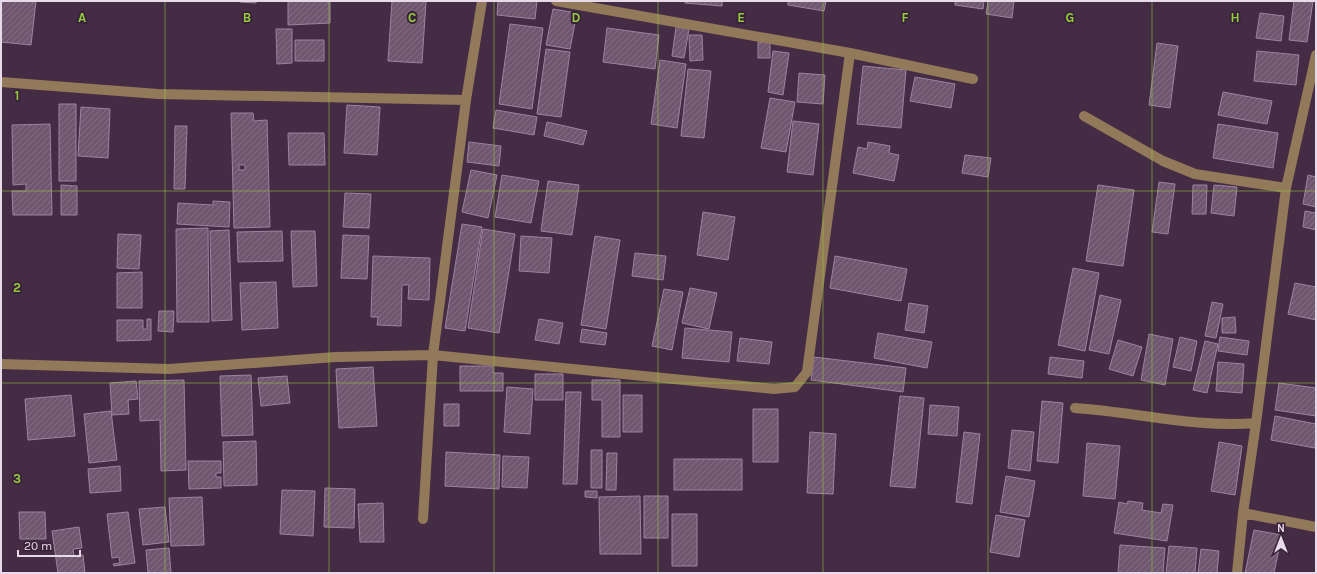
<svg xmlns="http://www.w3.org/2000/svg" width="1317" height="574" font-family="Karla,sans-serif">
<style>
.building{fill:url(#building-hatch);stroke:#9d839d;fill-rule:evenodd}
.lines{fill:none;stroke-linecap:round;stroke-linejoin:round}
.minor{stroke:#92795a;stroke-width:10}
.grid{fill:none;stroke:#95cc3b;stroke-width:1;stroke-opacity:0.55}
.grid-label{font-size:13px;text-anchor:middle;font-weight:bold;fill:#95cc3b;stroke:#39233a;stroke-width:4;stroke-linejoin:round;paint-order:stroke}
</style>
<defs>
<pattern id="building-hatch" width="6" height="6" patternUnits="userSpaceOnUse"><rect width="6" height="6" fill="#705770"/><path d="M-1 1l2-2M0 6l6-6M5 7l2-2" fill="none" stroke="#846f84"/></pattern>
</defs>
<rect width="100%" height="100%" fill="#442d44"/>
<path class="building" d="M1 1H36L31 45 1 42Z
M240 1H256V3L240 2Z
M288 1H330V23L288 25Z
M392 1H426L422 63 388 61Z
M498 1H537L535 19 497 15Z
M685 1H722V6L685 3Z
M788 1H826L824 11 788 5Z
M955 1H984L983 9 955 5Z
M988 1H1014L1012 18 986 14Z
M1294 1H1313L1307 42 1289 40Z
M553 9 577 13 570 49 546 45Z
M1260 13 1284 16 1281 41 1256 38Z
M510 24 543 28 532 109 499 104Z
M676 27 689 29 684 58 672 56Z
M607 28 659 35 655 69 603 62Z
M276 29H292V63L277 64Z
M689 35H702L703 60 690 61Z
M295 40H324V61H295Z
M758 42H770V58H758Z
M1157 43 1178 46 1170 108 1149 105Z
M546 49 570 52 561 117 537 114Z
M773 51 789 53 783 95 768 92Z
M1257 51 1299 55 1296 85 1254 81Z
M660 60 686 64 677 128 651 124Z
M863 66 906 70 901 128 857 124Z
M688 69 711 71 704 138 681 136Z
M799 73 825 75 823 104 797 102Z
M915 77 955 84 951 108 910 101Z
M1223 92 1272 101 1267 124 1218 115Z
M770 98 795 102 786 152 761 148Z
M59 104H76V181H59Z
M347 105 380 107 377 155 344 153Z
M81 107 110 109 108 158 78 156Z
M496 110 537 117 534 135 493 128Z
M231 113H253L254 121 267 120 270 227 234 228ZM239 165H245V170H239Z
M793 121 819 124 813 175 787 172Z
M547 122 587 131 583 145 544 136Z
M50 124 52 215H13L12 191H26V184L13 185 12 125Z
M1218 124 1278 133 1273 168 1213 158Z
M175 126H187L185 189H174Z
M288 133H324L325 165H289Z
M469 142 501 146 499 166 467 162Z
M868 142 890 146 889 153 899 155 894 181 853 173 858 147 867 149Z
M965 155 991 158 988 177 962 173Z
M471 170 497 175 488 218 462 212Z
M502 175 539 181 531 223 495 217Z
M1308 175 1316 177V207L1303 204Z
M548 181 579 185 572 235 541 231Z
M1159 182 1175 184 1168 234 1152 232Z
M61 185 77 186V215H61Z
M1098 185 1134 190 1123 266 1086 261Z
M1193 185H1207L1206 214H1192Z
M1214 185 1237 187 1234 216 1211 213Z
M345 193 371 194 369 228 343 227Z
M213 201 230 202 229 227 177 224 178 203 213 205Z
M1305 211 1316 213V230L1303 227Z
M703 212 735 217 728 260 697 255Z
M462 224 482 227 465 331 445 328Z
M208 228 209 322H177L176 229Z
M483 229 515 234 499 333 468 328Z
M229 230 232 320 212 321 210 231Z
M282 231 283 261 238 262 237 232Z
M291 231H315L317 286 293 287Z
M118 234 141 235 139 269 117 268Z
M343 235 369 236 367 279 341 278Z
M521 236 552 238 549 273 519 271Z
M595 236 620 240 606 329 581 325Z
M635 253 666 256 663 280 632 276Z
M373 256 430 258 429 300 408 299 409 285H402L401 326 377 325 378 317H371Z
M835 256 907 269 901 301 830 288Z
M1073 268 1099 273 1085 351 1058 345Z
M142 272V308H117V273Z
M276 282 278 328 242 330 240 283Z
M1295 283 1316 287V320L1288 314Z
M690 288 717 293 709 329 682 323Z
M664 289 683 292 672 350 652 346Z
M1100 295 1121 300 1109 354 1089 350Z
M1212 302 1223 304 1216 338 1205 336Z
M909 303 928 306 924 333 905 330Z
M159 311H174L173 332 158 331Z
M1235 317 1236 333H1222V318Z
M147 319H151V340L117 341V320H143V329H147Z
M539 319 563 323 559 344 535 340Z
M685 328 732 332 729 362 682 358Z
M582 329 607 333 605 345 580 342Z
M878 333 932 342 927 368 874 358Z
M1149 334 1173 339 1165 385 1141 380Z
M1180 337 1197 341 1191 371 1173 367Z
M1220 337 1249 341 1247 355 1218 351Z
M740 338 772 342 769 364 737 361Z
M1118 340 1142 347 1133 376 1109 369Z
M1205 341 1218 344 1207 393 1193 390Z
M814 357 906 368 903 392 811 380Z
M1050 357 1084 361 1082 378 1048 374Z
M1218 362 1244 364 1242 393 1216 391Z
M460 366H493V373H503V391H460Z
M373 367 377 426 339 428 336 369Z
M535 374H563V400H535Z
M251 375 253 435 222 436 220 376Z
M287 376 290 403 261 406 258 378Z
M184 380 186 470 161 471 160 420 140 421 139 381Z
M592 380H620V437H602V400H592Z
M136 381 138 399 128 400 129 414 112 415 110 383Z
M1279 383 1316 388V416L1275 410Z
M507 387 533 389 530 434 504 432Z
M566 392H581L577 484H563Z
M71 395 75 436 28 440 25 399Z
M623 395H642V432H623Z
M900 396 924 398 915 488 890 486Z
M1042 401 1063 403 1058 463 1037 461Z
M444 404H459V426H444Z
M930 405 959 407 957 436 928 434Z
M753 409H778V462H753Z
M111 411 117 460 89 463 84 414Z
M1275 416 1316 424 1315 448 1271 440Z
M1012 430 1034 432 1030 471 1008 468Z
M810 432 836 434 833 494 807 493Z
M964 432 980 434 972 504 956 502Z
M256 441 257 485 224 486 223 442Z
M1219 442 1242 446 1235 495 1211 491Z
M1087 443 1120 446 1115 499 1083 496Z
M591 450H602V488H591Z
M446 452 500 455 499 489 445 486Z
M607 453H617L616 490H606Z
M503 456 529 457 527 488 502 487Z
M674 459H742V490H674Z
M188 461H221V473H216V477H221V488L189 489Z
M120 466 121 491 90 493 88 469Z
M1006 476 1035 481 1029 517 1000 512Z
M325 488 355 489 354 528 324 527Z
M282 490 315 491 313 536 280 534Z
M585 491H597V498L585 497Z
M640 496 641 554H600L599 497Z
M644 496H668V538H644Z
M202 497 204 545 171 546 169 498Z
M1128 501 1143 503 1142 510 1161 513 1163 504 1173 505 1167 541 1114 533 1119 502 1127 504Z
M383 503 384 542H360L358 504Z
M165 507 169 542 143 545 139 509Z
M19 512H45L46 539H20Z
M128 512 135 563 114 566 113 564 120 563 119 557 112 558 107 514Z
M672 514H697V566H672Z
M996 515 1025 520 1019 557 990 552Z
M79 527 82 548 73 549 74 556 83 555 85 573H58L52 531Z
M1254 530 1282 535 1274 573H1245Z
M1120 545 1165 548 1163 573H1118Z
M1169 546 1197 548 1195 573H1166Z
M169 548 171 573H148L146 550Z
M1201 549 1219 551 1217 573H1198Z"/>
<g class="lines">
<path class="minor" d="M556 1 850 53 973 79
M1 82 158 94 466 100
M1084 116 1163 161 1195 174 1286 188
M1 364 169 369 336 357 433 355 774 389 795 387 807 372 850 53
M1075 408C1135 412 1195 428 1256 423
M1243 513 1316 527
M423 519 433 355 466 100 482 1
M1237 573 1243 513 1256 423 1286 188 1316 55"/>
</g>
<path class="grid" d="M165 1V573M329 1V573M494 1V573M658 1V573M823 1V573M988 1V573M1152 1V573M1 191H1316M1 383H1316"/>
<g class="grid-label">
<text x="82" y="22">A</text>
<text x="247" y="22">B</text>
<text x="412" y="22">C</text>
<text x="576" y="22">D</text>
<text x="741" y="22">E</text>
<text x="905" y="22">F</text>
<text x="1070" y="22">G</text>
<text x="1235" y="22">H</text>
<text x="17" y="100">1</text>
<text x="17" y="292">2</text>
<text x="17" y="483">3</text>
</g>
<rect width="1317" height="574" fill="none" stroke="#e9dae9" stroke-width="4"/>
<g transform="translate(1281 538)" stroke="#39233a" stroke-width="3" paint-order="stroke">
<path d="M0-3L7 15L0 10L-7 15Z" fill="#e9dae9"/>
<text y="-6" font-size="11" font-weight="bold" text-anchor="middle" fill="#e9dae9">N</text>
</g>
<path d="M18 550v6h62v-6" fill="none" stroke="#e9dae9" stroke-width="2"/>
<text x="24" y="550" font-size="12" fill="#e9dae9" stroke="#39233a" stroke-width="3" paint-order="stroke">20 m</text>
</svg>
